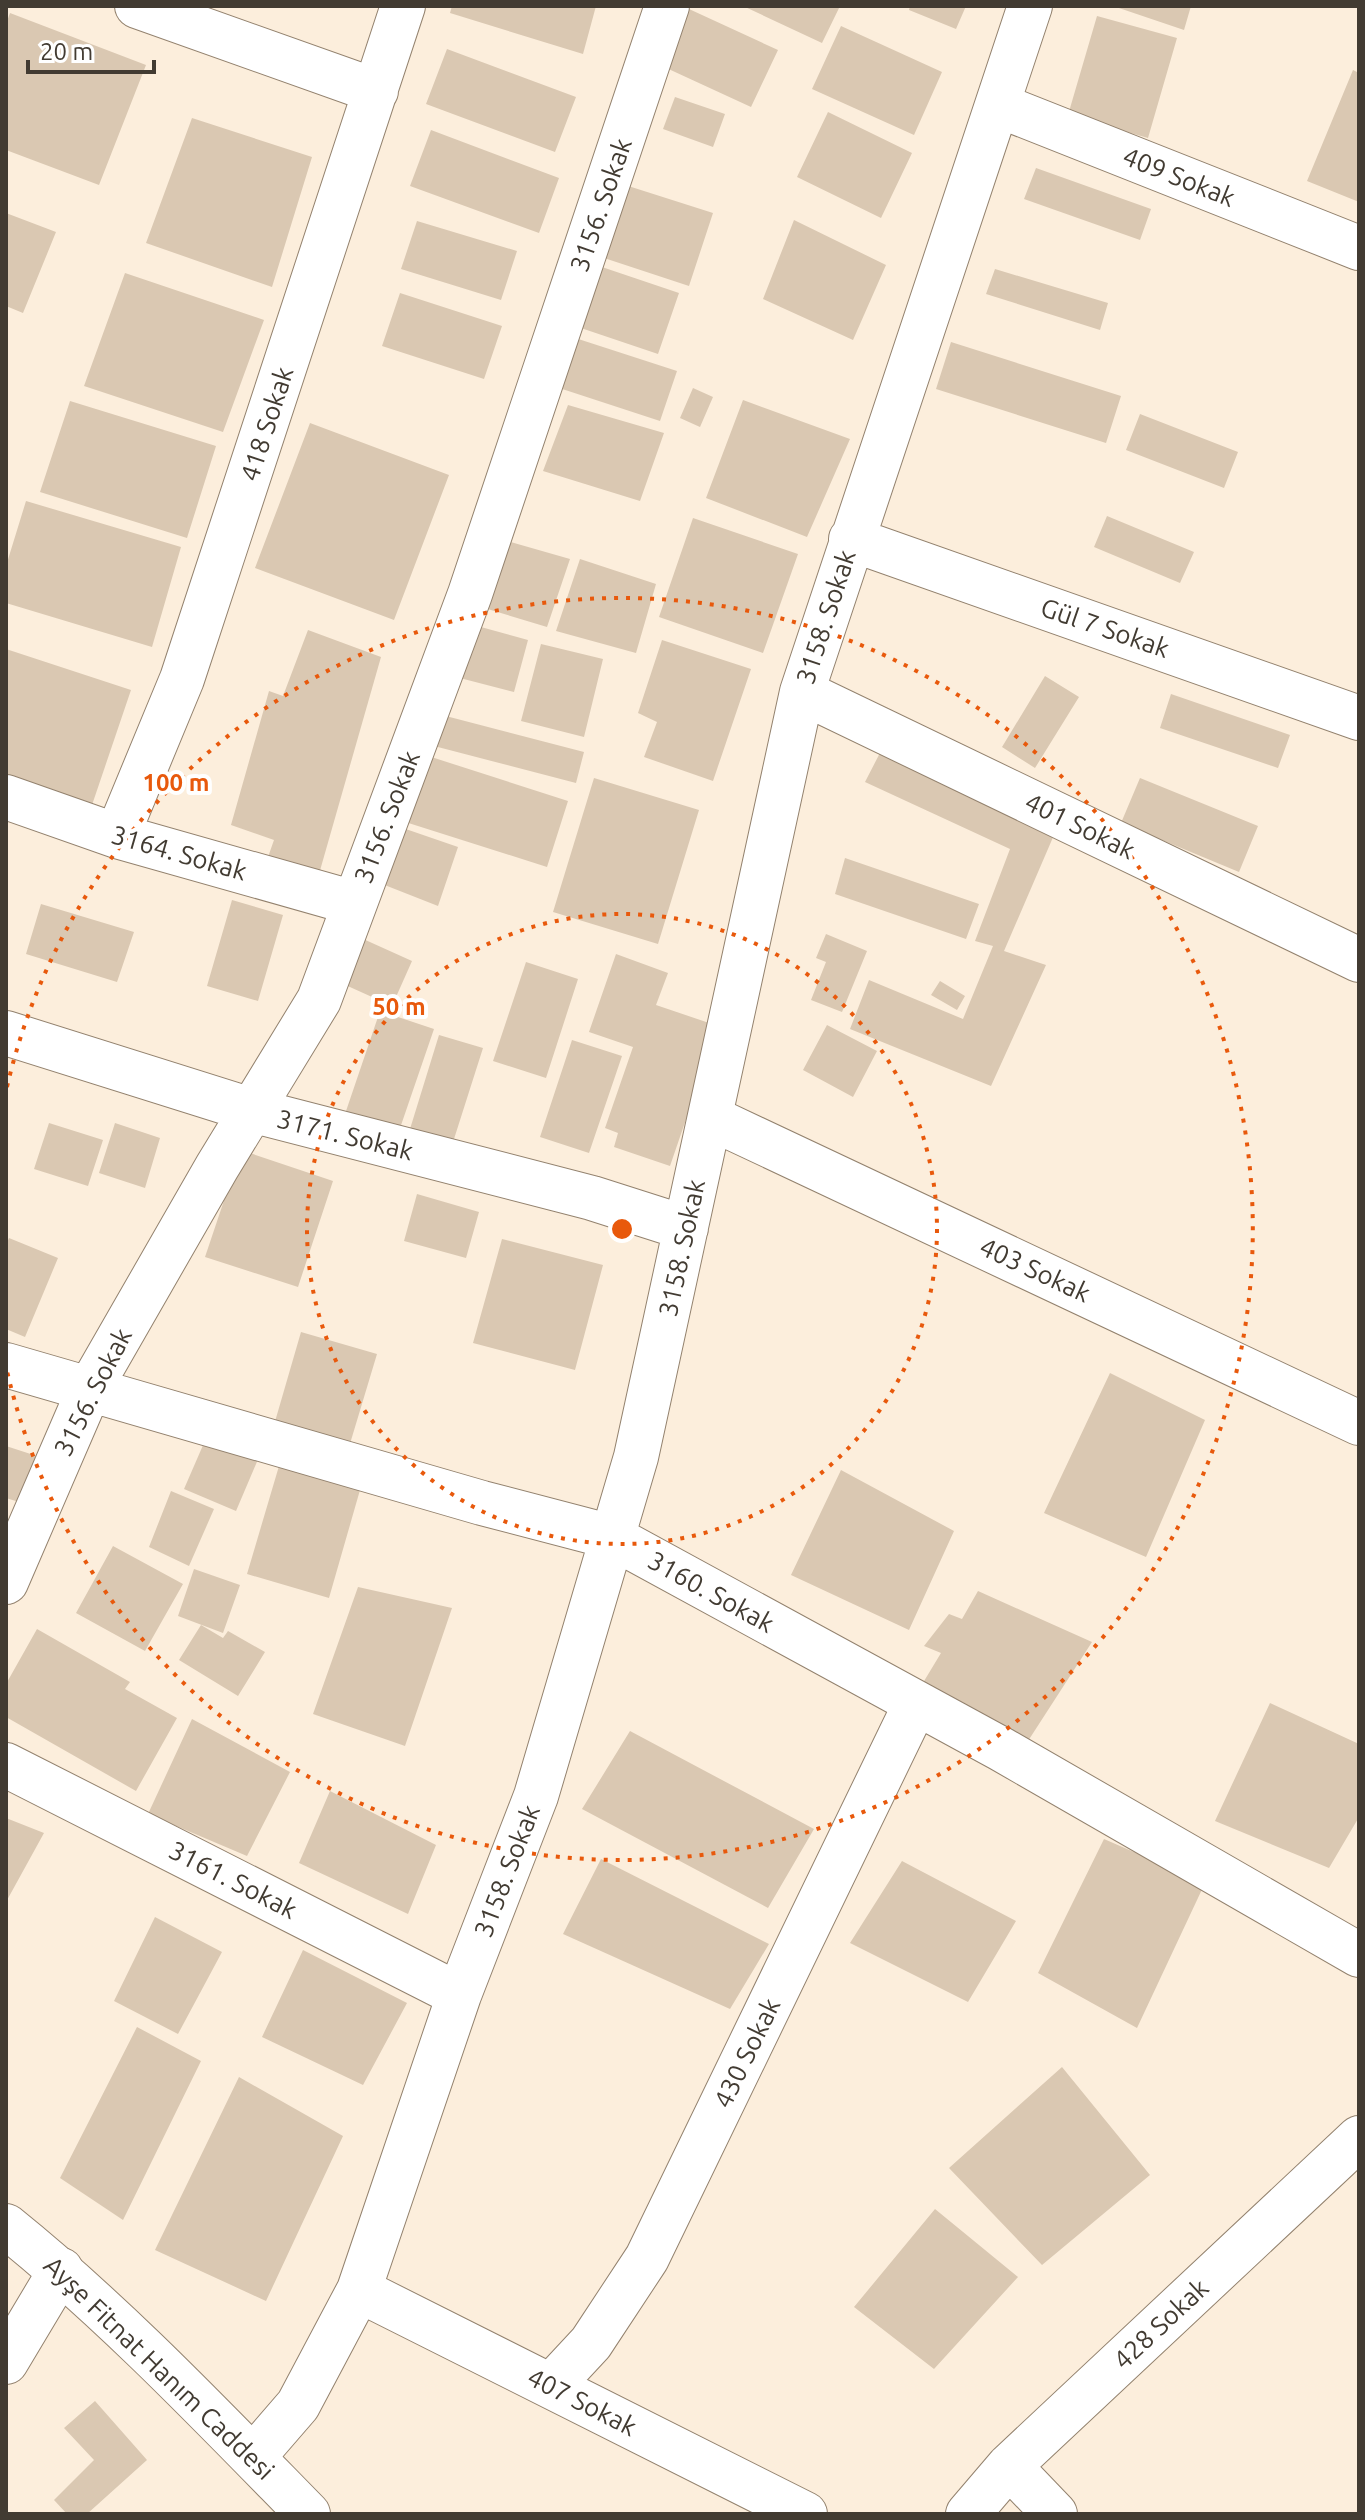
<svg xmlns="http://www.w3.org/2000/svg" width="1365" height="2520" font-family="Ubuntu,sans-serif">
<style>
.building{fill:#dac8b2}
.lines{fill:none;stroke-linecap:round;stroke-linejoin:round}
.street-casing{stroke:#93826e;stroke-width:46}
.secondary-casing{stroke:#93826e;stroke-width:46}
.street{stroke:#fff;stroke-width:44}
.secondary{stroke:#fff;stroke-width:44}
.ring{fill:none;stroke:#e8590c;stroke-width:4;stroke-dasharray:4 8}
.labels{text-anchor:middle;stroke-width:8;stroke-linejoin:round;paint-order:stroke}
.street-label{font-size:26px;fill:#423b32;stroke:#fff}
.centre{fill:#e8590c;stroke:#fff;stroke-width:4}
.ring-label{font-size:24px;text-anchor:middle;font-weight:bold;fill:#e8590c;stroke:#fff;stroke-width:8;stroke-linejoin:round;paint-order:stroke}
</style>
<rect width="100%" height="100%" fill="#fceedc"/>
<path class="building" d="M452 6H596L583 54 450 13Z
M743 6H840L822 43Z
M910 6H966L956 29 909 10Z
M1113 6H1191L1184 30Z
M689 9 778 50 751 107 662 66Z
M10 13 146 65 99 185 6 150V24Z
M1097 16 1177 38 1148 138 1068 115Z
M841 26 942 72 914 135 812 89Z
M447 49 576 97 555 152 426 104Z
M1353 70 1359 73V202L1307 181Z
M675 97 725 114 713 147 663 129Z
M828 112 912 153 881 218 797 177Z
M192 118 312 157 272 287 146 243Z
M431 130 559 178 539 233 410 186Z
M1036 168 1151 209 1140 240 1024 199Z
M622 184 713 213 689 286 598 256Z
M6 213 56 232 23 313 6 306Z
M794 220 886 265 853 340 763 299Z
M417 221 517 251 501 300 401 269Z
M593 264 679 293 658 354 572 325Z
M995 269 1108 303 1100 330 986 294Z
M125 273 264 320 223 432 84 386Z
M400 293 502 326 484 379 382 346Z
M566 335 677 371 660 421 550 385Z
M951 342 1121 396 1106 443 936 389Z
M693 388 713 397 700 427 680 418Z
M743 400 850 439 807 537 706 498Z
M70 401 216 446 187 538 40 492Z
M568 405 664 433 640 501 543 471Z
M1140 414 1238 452 1224 488 1126 450Z
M310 423 449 475 394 620 255 568Z
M26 501 181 547 152 647 6 603V566Z
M1107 516 1194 552 1180 583 1094 547Z
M693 518 798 554 763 653 659 617Z
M504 540 570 559 547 627 481 607Z
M580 559 656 584 636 653 556 631Z
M470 624 528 640 514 692 456 677Z
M308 630 381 657 319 874 268 857 274 840 231 825 269 691 283 696Z
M662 640 751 669 713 781 644 757 657 722 638 713Z
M541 644 603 659 584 737 521 721Z
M6 649 131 690 92 805 6 777Z
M1045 676 1079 697 1035 768 1002 747Z
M1171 694 1290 735 1278 768 1160 728Z
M442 715 584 752 576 783 434 746Z
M882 749 1057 828 1004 951 1046 965 991 1086 850 1029 869 980 963 1019 993 946 975 941 1010 849 865 782Z
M422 754 568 801 547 867 399 820Z
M594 778 699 810 658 944 553 912Z
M1140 778 1258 826 1239 872 1121 823Z
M397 826 458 847 438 906 377 882Z
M845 858 979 904 966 939 835 894Z
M232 900 283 915 258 1001 207 986Z
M41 904 134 932 117 982 26 954Z
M826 934 867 951 842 1012 811 1000 826 962 816 958Z
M361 938 412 961 392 1006 341 983Z
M616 954 668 973 656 1005 718 1026 670 1166 614 1147 618 1133 605 1128 633 1047 589 1032Z
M526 962 578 979 546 1078 493 1061Z
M940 981 965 996 957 1010 931 995Z
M380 1011 434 1029 398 1134 344 1117Z
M827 1025 877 1051 853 1097 803 1070Z
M439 1035 483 1048 454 1139 410 1129Z
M572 1040 622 1056 589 1153 540 1137Z
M49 1123 103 1140 88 1186 34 1169Z
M115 1123 160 1138 145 1188 99 1173Z
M241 1150 333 1181 298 1287 205 1257Z
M417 1194 479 1212 466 1258 404 1241Z
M9 1238 58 1258 25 1337 6 1329V1245Z
M502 1239 603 1265 575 1370 473 1343Z
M301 1332 377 1354 349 1447 274 1425Z
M1110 1373 1205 1420 1146 1557 1044 1513Z
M207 1436 259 1457 236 1511 184 1489Z
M6 1446 46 1459 32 1506 6 1498Z
M279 1466 360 1490 329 1598 247 1574Z
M841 1470 954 1531 909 1630 791 1575Z
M171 1491 214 1509 189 1566 149 1547Z
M113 1546 183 1584 145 1651 76 1613Z
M194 1569 240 1585 223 1633 178 1616Z
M358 1587 452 1608 405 1746 313 1714Z
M978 1591 1092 1642 1028 1741 915 1696 941 1653 924 1646 949 1614 962 1619Z
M201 1625 223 1638 228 1631 265 1652 238 1696 179 1660Z
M37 1629 130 1682 125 1689 177 1718 136 1791 6 1717V1684Z
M1270 1703 1359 1744V1817L1329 1868 1215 1821Z
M192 1719 290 1772 247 1856 148 1814Z
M630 1731 814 1829 768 1908 582 1809Z
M330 1791 436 1845 408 1914 299 1863Z
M6 1818 44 1833 6 1902Z
M1104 1839 1205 1883 1137 2028 1038 1973Z
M601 1859 769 1944 730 2009 563 1934Z
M902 1861 1016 1921 968 2002 850 1943Z
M155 1917 222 1952 178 2034 114 2001Z
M303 1950 407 2003 363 2085 262 2037Z
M137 2027 201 2061 123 2220 60 2178Z
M1062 2067 1150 2175 1042 2265 949 2168Z
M239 2077 343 2136 266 2301 155 2250Z
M935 2209 1018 2277 934 2369 854 2307Z
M95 2401 147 2460 87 2514H67L54 2500 94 2460 64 2428Z"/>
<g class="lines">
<g class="street-casing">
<path id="street" d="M137 6 376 91
M998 105 1359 248
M851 539 1359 718
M802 692 1359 960
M6 797 117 836 354 903
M117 836 182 679 403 6
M6 1033 251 1110 592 1198 686 1228
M711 1118 1359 1423
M6 1365 482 1503 612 1537 1001 1749 1359 1955
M6 1582 89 1390 217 1167 319 1000 470 594 667 6
M6 1765 459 1995
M359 2290 805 2514
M6 2362 61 2270
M551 2386 591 2343 647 2258 916 1703
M253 2457 298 2405 359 2290 459 1995 536 1796 636 1457 802 692 1030 6
M1009 2466 1055 2514
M968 2514 1009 2466 1359 2138"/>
</g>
<g class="secondary-casing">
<path id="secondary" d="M6 2226C114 2313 211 2415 308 2514"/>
</g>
<use href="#street" class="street"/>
<use href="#secondary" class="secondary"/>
</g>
<g class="ring">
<circle cx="622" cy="1229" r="315"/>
<path d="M7 1087A631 631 0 1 1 7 1371"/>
</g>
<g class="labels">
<g class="street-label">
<text transform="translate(1179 177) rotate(22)" y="9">409 Sokak</text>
<text transform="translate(601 205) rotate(-71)" y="9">3156. Sokak</text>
<text transform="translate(267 424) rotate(-72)" y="9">418 Sokak</text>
<text transform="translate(826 617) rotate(-72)" y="9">3158. Sokak</text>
<text transform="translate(1105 628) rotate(19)" y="9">Gül 7 Sokak</text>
<text transform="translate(387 817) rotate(-69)" y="9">3156. Sokak</text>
<text transform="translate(1080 826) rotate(26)" y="9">401 Sokak</text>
<text transform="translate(179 853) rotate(16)" y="9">3164. Sokak</text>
<text transform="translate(345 1135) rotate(14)" y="9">3171. Sokak</text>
<text transform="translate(682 1248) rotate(-78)" y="9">3158. Sokak</text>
<text transform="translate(1035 1270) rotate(25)" y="9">403 Sokak</text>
<text transform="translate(93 1392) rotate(-63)" y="9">3156. Sokak</text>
<text transform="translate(711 1592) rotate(29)" y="9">3160. Sokak</text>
<text transform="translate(507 1871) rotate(-69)" y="9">3158. Sokak</text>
<text transform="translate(233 1880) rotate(27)" y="9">3161. Sokak</text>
<text transform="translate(747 2053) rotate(-64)" y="9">430 Sokak</text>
<text transform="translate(1161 2324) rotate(-43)" y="9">428 Sokak</text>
<text transform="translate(159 2368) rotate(44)" y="9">Ayşe Fitnat Hanım Caddesi</text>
<text transform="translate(582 2402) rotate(27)" y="9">407 Sokak</text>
</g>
</g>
<circle cx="622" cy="1229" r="12" class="centre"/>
<g class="ring-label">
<text x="176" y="791">100 m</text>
<text x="399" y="1015">50 m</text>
</g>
<rect width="1365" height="2520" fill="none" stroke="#423b32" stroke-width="16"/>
<path d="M28 60v12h126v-12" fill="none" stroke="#423b32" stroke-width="4"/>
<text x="40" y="60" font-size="24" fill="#423b32" stroke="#ffffff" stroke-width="6" paint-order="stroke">20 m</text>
</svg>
